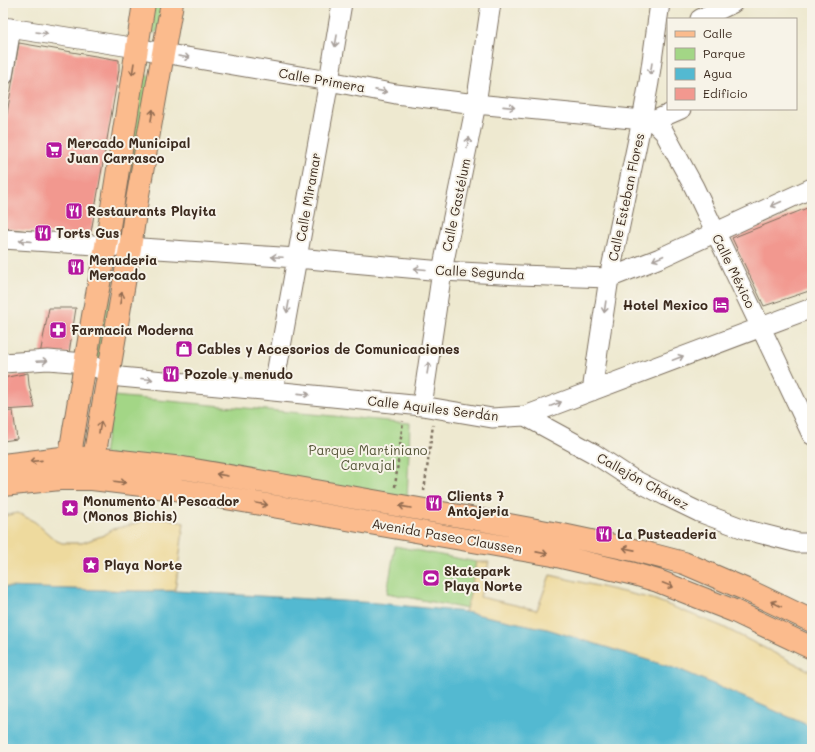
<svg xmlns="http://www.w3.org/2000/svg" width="815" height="752" font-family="Mali,sans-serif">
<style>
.green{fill:#a3d686;stroke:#6f8052}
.sand{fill:#eeda9e;stroke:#94825e}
.water{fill:#53b9d1;stroke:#477278}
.building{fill:#f2988f}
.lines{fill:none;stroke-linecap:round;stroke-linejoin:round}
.minor-casing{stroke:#7a6d5c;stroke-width:21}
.major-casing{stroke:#7a6d5c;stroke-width:24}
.path{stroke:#7a6d5c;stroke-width:2.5;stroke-dasharray:3 3;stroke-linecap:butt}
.minor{stroke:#fff;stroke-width:19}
.major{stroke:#fbbb8d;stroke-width:22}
.oneway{stroke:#a79f9a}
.oneway2{stroke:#916b50}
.labels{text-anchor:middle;stroke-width:4;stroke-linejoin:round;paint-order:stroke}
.street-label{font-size:13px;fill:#3b2a1e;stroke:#f7f3e8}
.poi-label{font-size:13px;font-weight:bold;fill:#3b2a1e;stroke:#f7f3e8;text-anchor:start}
.park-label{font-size:13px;fill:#555538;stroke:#f7f3e8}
</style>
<rect width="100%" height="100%" fill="#f7f3e8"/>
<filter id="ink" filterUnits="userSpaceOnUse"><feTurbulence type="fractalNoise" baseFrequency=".025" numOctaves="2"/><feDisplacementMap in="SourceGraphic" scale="8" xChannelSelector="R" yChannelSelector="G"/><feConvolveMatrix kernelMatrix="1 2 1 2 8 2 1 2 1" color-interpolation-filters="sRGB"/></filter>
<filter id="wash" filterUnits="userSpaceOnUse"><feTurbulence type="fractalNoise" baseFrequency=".012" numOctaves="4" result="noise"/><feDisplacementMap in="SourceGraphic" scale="16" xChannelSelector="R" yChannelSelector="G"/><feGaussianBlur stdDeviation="0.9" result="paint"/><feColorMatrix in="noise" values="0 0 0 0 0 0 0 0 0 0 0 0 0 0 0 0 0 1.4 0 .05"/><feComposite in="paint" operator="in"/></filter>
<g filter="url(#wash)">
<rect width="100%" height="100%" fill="#eee9d0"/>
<path class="green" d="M152 3H163L158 31 154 33 147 32Z
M144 74 152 78 126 229 121 233 114 230 139 80Z
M115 272 103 363 95 360 107 274Z
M113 396 410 423 407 502 104 454Z
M395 546 476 562 467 609 387 593Z"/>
<path class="sand" d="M18 513 35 522 55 540 62 543H82L104 535 113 529 130 525 146 520 166 518 184 523 175 591H135L3 587V516Z
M476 562H489L480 597 537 610 550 575 653 599 721 626 812 672V727L683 671 547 629 465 612 469 599Z"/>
<path class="water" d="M3 587 135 591H175L377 603 465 612 547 629 683 671 812 727V749H3Z"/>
<g id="blocks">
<path class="building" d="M19 43 119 60V70L90 238 3 228V137Z
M812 206V290L764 306 732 238Z
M49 308H76L69 353 40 354Z
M28 373 29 385 35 408 3 410V378Z
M13 411 17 439 3 441V412Z"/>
</g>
</g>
<g filter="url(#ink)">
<use href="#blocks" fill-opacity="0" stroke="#7a6d5c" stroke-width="1"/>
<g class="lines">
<g class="minor-casing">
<path id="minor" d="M700 19 733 3
M3 27 137 48 163 53 329 81 396 94 476 104 653 121 664 132 694 187 812 435
M3 76 11 28
M653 121 681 109
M3 239 297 258 442 271 519 275 609 278 660 258 812 188
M3 363 48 360 85 363 120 377 273 391 422 406 492 418 525 416 812 308
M273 391 329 81 342 3
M592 391 609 278 642 120 649 82 660 3
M422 406 442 271 476 104 491 3
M525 416 593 453 631 478 666 496 699 512 747 530 798 543H812"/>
</g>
<g class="major-casing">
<path id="major" d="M3 465 70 457 94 458 183 468 471 518 558 534 638 551 684 563 747 590 812 621
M68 472 72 442 93 316 106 246 144 3
M93 472 94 458 130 248 136 206 172 3
M3 485 60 479H92L175 489 553 555 634 574 658 581 734 611 812 648"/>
</g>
<path class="path" d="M395 487 403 421
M424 491 433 425"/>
<use href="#minor" class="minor"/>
<use href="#major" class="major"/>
</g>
<defs><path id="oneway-shaft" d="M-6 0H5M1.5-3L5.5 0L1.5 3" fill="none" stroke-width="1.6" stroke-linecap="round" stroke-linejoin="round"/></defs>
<g class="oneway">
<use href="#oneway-shaft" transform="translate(42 33) rotate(9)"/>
<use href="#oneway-shaft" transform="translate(336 41) rotate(100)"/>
<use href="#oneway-shaft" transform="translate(184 57) rotate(9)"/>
<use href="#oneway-shaft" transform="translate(651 69) rotate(99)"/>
<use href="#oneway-shaft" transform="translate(381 91) rotate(11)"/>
<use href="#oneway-shaft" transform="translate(509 107) rotate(6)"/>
<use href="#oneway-shaft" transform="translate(468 143) rotate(-78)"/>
<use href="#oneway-shaft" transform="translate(776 204) rotate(156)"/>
<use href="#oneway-shaft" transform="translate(25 241) rotate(-176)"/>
<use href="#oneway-shaft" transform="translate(277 257) rotate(-177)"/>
<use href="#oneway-shaft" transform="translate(658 258) rotate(157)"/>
<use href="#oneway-shaft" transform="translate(420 269) rotate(-175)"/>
<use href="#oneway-shaft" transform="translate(288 307) rotate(100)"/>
<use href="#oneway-shaft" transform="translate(605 307) rotate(98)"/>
<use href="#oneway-shaft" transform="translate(678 358) rotate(-21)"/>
<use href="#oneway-shaft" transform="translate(42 361) rotate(-3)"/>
<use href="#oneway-shaft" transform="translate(428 368) rotate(-81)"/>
<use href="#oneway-shaft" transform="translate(147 379) rotate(5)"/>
<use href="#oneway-shaft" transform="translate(304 394) rotate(6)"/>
<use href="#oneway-shaft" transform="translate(556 404) rotate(-21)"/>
</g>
<g class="oneway2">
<use href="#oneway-shaft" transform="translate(133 69) rotate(99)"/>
<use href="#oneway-shaft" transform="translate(152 115) rotate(-80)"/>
<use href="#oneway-shaft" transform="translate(121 298) rotate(-80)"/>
<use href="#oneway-shaft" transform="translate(100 427) rotate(-80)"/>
<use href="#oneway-shaft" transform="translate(36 461) rotate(174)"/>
<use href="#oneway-shaft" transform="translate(222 475) rotate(-170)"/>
<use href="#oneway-shaft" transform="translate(120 482) rotate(7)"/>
<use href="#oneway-shaft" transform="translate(262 504) rotate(10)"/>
<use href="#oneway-shaft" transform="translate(405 507) rotate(-170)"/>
<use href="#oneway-shaft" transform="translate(629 549) rotate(-169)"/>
<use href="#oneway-shaft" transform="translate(542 553) rotate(11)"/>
<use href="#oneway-shaft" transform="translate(668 585) rotate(22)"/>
<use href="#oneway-shaft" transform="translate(776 604) rotate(-154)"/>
</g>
</g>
<defs>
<g id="supermarket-square" transform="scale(0.9)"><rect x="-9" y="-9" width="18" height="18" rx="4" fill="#b5179e" stroke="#f7f3e8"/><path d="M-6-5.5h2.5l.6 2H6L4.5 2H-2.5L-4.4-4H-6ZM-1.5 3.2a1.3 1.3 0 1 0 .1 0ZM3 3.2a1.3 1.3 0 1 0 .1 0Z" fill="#fff"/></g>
<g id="restaurant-square" transform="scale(0.9)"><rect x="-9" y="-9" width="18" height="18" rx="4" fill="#b5179e" stroke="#f7f3e8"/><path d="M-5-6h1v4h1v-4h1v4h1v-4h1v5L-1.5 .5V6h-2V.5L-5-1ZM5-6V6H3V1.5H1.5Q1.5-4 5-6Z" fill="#fff"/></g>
<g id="hotel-square" transform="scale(0.9)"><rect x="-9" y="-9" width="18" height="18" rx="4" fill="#b5179e" stroke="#f7f3e8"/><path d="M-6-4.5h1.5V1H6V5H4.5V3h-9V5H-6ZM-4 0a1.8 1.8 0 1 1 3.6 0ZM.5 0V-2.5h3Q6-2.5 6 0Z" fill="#fff"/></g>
<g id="pharmacy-square" transform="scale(0.9)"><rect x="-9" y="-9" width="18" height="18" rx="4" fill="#b5179e" stroke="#f7f3e8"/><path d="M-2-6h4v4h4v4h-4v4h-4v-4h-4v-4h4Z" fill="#fff"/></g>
<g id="shop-square" transform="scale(0.9)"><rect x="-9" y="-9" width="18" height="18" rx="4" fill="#b5179e" stroke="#f7f3e8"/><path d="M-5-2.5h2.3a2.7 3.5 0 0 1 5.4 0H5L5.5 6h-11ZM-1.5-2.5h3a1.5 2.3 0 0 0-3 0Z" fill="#fff"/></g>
<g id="sight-square" transform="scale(0.9)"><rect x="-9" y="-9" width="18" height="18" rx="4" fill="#b5179e" stroke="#f7f3e8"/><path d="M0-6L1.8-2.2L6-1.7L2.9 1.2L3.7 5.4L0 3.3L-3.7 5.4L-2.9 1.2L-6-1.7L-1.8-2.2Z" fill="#fff"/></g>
<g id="stadium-square" transform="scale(0.9)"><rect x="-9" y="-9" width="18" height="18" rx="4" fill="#b5179e" stroke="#f7f3e8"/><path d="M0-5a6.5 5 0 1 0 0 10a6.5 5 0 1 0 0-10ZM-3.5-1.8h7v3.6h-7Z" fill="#fff"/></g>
</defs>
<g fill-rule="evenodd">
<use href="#supermarket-square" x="54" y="150"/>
<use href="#restaurant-square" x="74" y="211"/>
<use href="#restaurant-square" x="43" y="233"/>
<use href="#restaurant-square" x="76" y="267"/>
<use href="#hotel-square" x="721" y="305"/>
<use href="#pharmacy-square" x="58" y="330"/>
<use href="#shop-square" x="184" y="349"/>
<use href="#restaurant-square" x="171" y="374"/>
<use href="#restaurant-square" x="434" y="503"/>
<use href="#sight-square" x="70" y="508"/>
<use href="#restaurant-square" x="604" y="534"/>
<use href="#sight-square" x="91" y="565"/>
<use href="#stadium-square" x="431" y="578"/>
</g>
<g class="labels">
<g class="street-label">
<text transform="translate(322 80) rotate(10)" y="5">Calle Primera</text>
<text transform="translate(308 197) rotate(-80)" y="5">Calle Miramar</text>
<text transform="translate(626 197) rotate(-78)" y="5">Calle Esteban Flores</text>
<text transform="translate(456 205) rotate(-78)" y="5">Calle Gastélum</text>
<text transform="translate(734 271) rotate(64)" y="5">Calle México</text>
<text transform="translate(480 272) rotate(3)" y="5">Calle Segunda</text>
<text transform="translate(433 408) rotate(7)" y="5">Calle Aquiles Serdán</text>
<text transform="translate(643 481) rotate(29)" y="5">Callejón Chávez</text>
<text transform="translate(447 536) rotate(10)" y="5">Avenida Paseo Claussen</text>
</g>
<g class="poi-label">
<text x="67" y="148">Mercado Municipal<tspan x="67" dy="15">Juan Carrasco</tspan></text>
<text x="87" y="216">Restaurants Playita</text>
<text x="56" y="238">Torts Gus</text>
<text x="89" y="265">Menuderia<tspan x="89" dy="15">Mercado</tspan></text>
<text x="708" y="310" text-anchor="end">Hotel Mexico</text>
<text x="71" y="335">Farmacia Moderna</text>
<text x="197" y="354">Cables y Accesorios de Comunicaciones</text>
<text x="184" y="379">Pozole y menudo</text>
<text x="447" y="501">Clients 7<tspan x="447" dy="15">Antojeria</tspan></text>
<text x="83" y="506">Monumento Al Pescador<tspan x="83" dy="15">(Monos Bichis)</tspan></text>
<text x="617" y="539">La Pusteaderia</text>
<text x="104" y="570">Playa Norte</text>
<text x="444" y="576">Skatepark<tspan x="444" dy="15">Playa Norte</tspan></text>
</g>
<g class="park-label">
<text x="368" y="455">Parque Martiniano<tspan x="368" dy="15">Carvajal</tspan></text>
</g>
</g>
<rect width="815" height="752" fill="none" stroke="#f7f3e8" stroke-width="16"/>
<rect x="667" y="18" width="130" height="92" fill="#f7f3e8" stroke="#aca397"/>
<rect x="675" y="31" width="20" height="6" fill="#fbbb8d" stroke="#aca397"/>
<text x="703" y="38" font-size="12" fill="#3b2a1e">Calle</text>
<rect x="675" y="48" width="20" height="12" fill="#a3d686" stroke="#aca397"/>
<text x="703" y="58" font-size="12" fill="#3b2a1e">Parque</text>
<rect x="675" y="68" width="20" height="12" fill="#53b9d1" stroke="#aca397"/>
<text x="703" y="78" font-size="12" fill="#3b2a1e">Agua</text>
<rect x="675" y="88" width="20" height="12" fill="#f2988f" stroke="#aca397"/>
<text x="703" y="98" font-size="12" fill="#3b2a1e">Edificio</text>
</svg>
